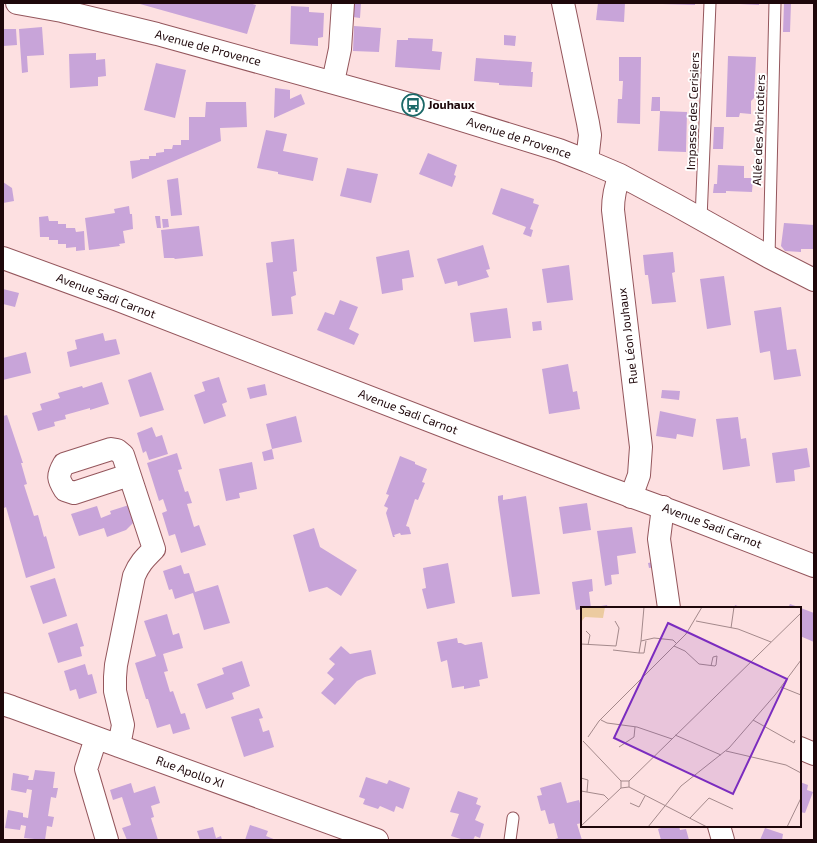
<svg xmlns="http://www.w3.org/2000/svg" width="817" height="843" font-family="'Exo 2',sans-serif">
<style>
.building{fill:#c8a4d9}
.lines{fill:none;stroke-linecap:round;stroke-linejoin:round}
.service-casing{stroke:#94565c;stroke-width:13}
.minor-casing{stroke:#94565c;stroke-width:24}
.primary-casing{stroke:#94565c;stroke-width:24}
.service{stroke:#fff;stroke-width:11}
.minor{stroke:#fff;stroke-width:22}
.primary{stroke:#fff;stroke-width:22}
.labels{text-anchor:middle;stroke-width:4;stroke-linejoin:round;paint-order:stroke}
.street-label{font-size:12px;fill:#1e070a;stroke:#fff}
.poi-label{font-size:12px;font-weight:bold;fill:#1e070a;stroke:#fff;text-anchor:start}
.inset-road{fill:none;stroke:#a4898b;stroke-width:1}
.view{fill:#7b2cbf;fill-opacity:0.15;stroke:#7b2cbf;stroke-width:2}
.inset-edge{fill:none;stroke:#1e070a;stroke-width:2}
</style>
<rect width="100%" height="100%" fill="#fde0e1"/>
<path class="building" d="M140 3H249L256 5 247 34 140 4Z
M354 3H361L360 18 353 17Z
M598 3H625L624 22 596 20Z
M662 3H695V5L662 4Z
M740 3H759V5L740 4Z
M784 3H791L790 32H783Z
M291 6 309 7V12L324 13 323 37 318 38V46L290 44Z
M354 26 381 28 379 52 353 51Z
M42 27 44 55 27 56 28 72 22 73 19 29Z
M3 29H16L17 45 3 46Z
M504 35 516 36 515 46 504 45Z
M408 38 433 39 432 51 442 52 440 70 395 67 397 40H408Z
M96 53V60L105 59 106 76 98 77V86L70 88 69 54Z
M728 56 756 57 754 98 751 101V114L740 113 739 117H726Z
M619 57H641L640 124 617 123 618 99H622L623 81H619Z
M476 58 532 62 531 72H533L532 87 499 85V83L474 81Z
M156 63 186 70 175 118 144 110Z
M275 88 290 90V99L301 94 305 104 274 118Z
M652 97H660V111L687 112 686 152 658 151 660 111H651Z
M206 102H246L247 127 220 128 221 141 132 179 130 161 140 160V159H149V156H156V153L164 152V149H172L173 145H181V140H189V117H205Z
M714 127H724L723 149H713Z
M266 130 287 134 283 151 318 158 313 181 278 174V172L257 168Z
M428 153 457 165 454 175 456 176 452 187 419 174Z
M718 165 744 166V178H753L752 192 726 191V193H713L714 184H717Z
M347 168 378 174 371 203 340 196Z
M178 178 182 215 171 216 167 180Z
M3 182 12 188 14 201 3 203Z
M501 188 534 199 533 203 539 205 530 229 533 230 531 237 523 234 526 227 492 214Z
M129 206 130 214H132L133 229 123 231 125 243 119 244 120 246 89 250 85 218 115 213 114 209Z
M48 216 49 221H58V224H66V228H75L76 232 84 231 85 250 76 251V247L66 248V244H58V240H49V237H40L39 217Z
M155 216H160L161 228H157Z
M162 219H168L169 227 163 228Z
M784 223 814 225 813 249H801V252L785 251 781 246Z
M199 226 203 256 175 259 174 258H164L161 230Z
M294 239 297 271 293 272 296 295 291 297 293 314 272 316 266 263 273 262 271 242Z
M483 245 490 269 486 270 489 277 458 286 457 281 445 284 437 259Z
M409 250 414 277 402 279 403 290 382 294 376 257Z
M673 252 675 272 672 273 676 302 652 304 648 275H645L643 255Z
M569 265 573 300 547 303 542 269Z
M724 276 731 325 707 329 700 279Z
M3 289 19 293 15 307 3 304Z
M340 300 358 307 349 329 359 334 354 345 317 330 325 312 334 315Z
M781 307 787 350 796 349 801 376 774 380 770 351 760 353 754 311Z
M507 308 511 338 474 342 470 313Z
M541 321 542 330 533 331 532 322Z
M103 333 105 341 116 339 120 354 70 367 67 352 77 349 75 340Z
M26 352 31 373 3 380V358Z
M568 364 573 392 577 391 580 409 549 414 542 369Z
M151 372 164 410 140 417 128 380Z
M219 377 227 402 222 404 226 416 204 424 194 395 205 391 202 382Z
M102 382 109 404 90 410V408L65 415 66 419 54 422 55 426 38 431 32 413 42 410 40 404 60 398 58 393 82 386 83 388Z
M265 384 267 395 250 399 247 388Z
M662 390 680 391 679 400 661 398Z
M660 411 696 419 693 437 677 434 676 439 656 436Z
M7 415 23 463H21L27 484 24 485 34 516 38 515 44 537 46 536 55 568 26 578 6 507 4 508 3 504V416Z
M296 416 302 442 272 449 274 459 264 461 262 452 272 449 266 424Z
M738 417 741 439 746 438 750 466 723 470 716 419Z
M152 427 156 437 162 435 168 454 149 460 146 451 143 453 137 433Z
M807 448 810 467 794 470 795 481 776 483 772 453Z
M177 453 182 469 178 470 185 492 188 491 192 503 187 504 194 527 199 525 206 545 181 553 175 534 169 536 162 513 167 511 163 499 159 501 147 463Z
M400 456 415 462V464L427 469 422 482 425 483 418 500 415 499 406 526 409 527 411 534 401 535 400 533 394 535 395 537H393L386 513 388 508 384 506 389 495 386 494Z
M252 462 257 489 239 493 240 498 226 501 219 469Z
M503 495V500L526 496 540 594 512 597 498 500V496Z
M587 503 591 530 563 534 559 507Z
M129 505 135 521 126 530 107 537 104 528 79 536 71 514 97 506 101 518 111 514 110 511Z
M632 527 636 553 617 556 619 574 611 575 612 584 605 586 597 531Z
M314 528 320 547 357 570 341 596 327 587 309 592 293 535Z
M653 562 656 567 649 568 648 563Z
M448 563 455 603 427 609 422 589 426 588 423 568Z
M181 565 184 574 189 573 195 592 218 585 230 623 204 630 193 593 175 599 172 589 169 590 163 571Z
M55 578 67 616 43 624 30 586Z
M592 579 593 591 589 592 591 608H582V609L576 610 572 582Z
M790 604 814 613V642L800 636V608H788Z
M607 605 608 608H596L595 607Z
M735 605 743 608H734Z
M167 614 173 635 179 633 183 648 163 654 168 671 164 672 170 692 173 691 181 714 185 713 190 729 173 734 170 724 157 728 148 699H146L135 663 156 656 144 621Z
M77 623 84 646 80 647 82 656 58 663 48 633Z
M457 638 458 643H461L465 645 482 642 488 678 479 680 480 686 464 689V686L452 688 447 660 441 662 437 642Z
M341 646 350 654 371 650 376 674 365 677 357 681 335 705 321 693 334 679 327 673 335 664 329 659Z
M242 661 250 686 232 693 234 699 206 709 197 684 224 674 222 668Z
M85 664 88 675 92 674 97 693 79 699 76 689 70 691 64 671Z
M259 708 263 718 259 719 263 732 269 730 274 747 244 757 231 717Z
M35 770 55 772 53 788H58L56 798 51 797 48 816 54 817 52 827 47 826 45 840 24 838 26 826 21 825 20 830 5 828 8 810 23 813V817L28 818 32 790 27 789 26 793 11 790 13 773 29 776 28 780H33Z
M366 777 387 784 389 780 410 788 403 809 396 806 394 812 380 806 378 809 363 804 365 799 359 797Z
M561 782 567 803 579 800 582 810V823L577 824 582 840H552L558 838 554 823 549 824 545 810 541 811 537 796 542 795 540 788Z
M800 782 808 785 807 790 813 792 805 813 800 812Z
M131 783 134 793 155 786 160 803 151 806 154 817 151 818 158 840H133V839L127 840 122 828 131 825 122 797 113 800 110 790Z
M458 791 478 798 476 804 481 806 475 820 484 824 480 838 475 836 473 840H464L451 836 459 814 450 812Z
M250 825 268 831 266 836 276 840H245Z
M667 826H679L680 830 686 829 689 840H661L658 829Z
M213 827 216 838 221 836 222 840H200L197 831Z
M765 828 783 834 782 840H760Z"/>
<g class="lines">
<g class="service-casing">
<path id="service" d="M701 219 710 3
M769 257 775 3
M510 840 513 818"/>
</g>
<g class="minor-casing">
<path id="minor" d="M17 3 62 11 157 34 413 105 559 150 587 161 620 175 676 205 769 257 814 280
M563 3 588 123 590 135 587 161
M333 82 340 49 343 3
M620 175C615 187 613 197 613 210L641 447 639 475 631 497
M663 507 659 539 669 608
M3 704 12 707 377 840
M96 738 86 769 107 840
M119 746 123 725 115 691V677L116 665 134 576C139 564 144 559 154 549L123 455 117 450 111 449 64 464C57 476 58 479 65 490L74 493 129 475
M800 748 814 754
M719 826 723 840"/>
</g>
<g class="primary-casing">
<path id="primary" d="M3 258 118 300 467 435 600 485 677 513 814 566"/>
</g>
<use href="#service" class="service"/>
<use href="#minor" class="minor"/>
<use href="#primary" class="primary"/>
</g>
<defs>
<g id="bus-ring" transform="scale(1.15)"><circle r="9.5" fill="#fff" stroke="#1a6867" stroke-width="1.5"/><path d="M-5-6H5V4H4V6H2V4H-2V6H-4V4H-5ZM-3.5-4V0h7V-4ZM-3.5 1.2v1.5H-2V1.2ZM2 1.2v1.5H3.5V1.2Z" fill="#1a6867"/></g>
</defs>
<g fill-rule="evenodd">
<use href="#bus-ring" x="413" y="105"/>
</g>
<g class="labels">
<g class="street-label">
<text transform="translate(208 48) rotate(15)" y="4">Avenue de Provence</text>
<text transform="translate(693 111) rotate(-88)" y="4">Impasse des Cerisiers</text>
<text transform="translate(759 130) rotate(-88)" y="4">Allée des Abricotiers</text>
<text transform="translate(519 138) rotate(18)" y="4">Avenue de Provence</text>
<text transform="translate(106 296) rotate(21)" y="4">Avenue Sadi Carnot</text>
<text transform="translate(628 336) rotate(-97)" y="4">Rue Léon Jouhaux</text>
<text transform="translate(408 412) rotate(21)" y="4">Avenue Sadi Carnot</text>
<text transform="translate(712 526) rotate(21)" y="4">Avenue Sadi Carnot</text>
<text transform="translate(190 772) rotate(20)" y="4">Rue Apollo XI</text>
</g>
<g class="poi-label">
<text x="428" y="109">Jouhaux</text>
</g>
</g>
<g transform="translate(581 607)">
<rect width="220" height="220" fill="#fde0e1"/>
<path d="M0 0H24L22 11 4 10 0 15Z" fill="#eccba0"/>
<path class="inset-road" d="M63 0 60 34 73 31 92 33 96 37M115 14 157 22 190 35M150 21 153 0M5 24 9 28 7 38M60 34 58 46H63L65 34M0 37 35 39 38 21 34 14M93 39 104 44 118 57 134 59 135 58 136 49 132 50 130 59M32 43 58 46M200 80 220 88M20 113 26 116 56 120 91 132M172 113 213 136 214 133M94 128 140 148M7 130 18 114 105 27 121 0M2 134 40 174M38 140 53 130 54 120M145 144 205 158 220 166M0 171 7 173 6 185M48 174 220 6M48 180 126 220M40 181 48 180V174M40 181V174H48M0 184 23 188 28 193M49 196 58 200 64 189M109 211 128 191 152 202M0 219 40 181M67 220 100 179 148 141 194 88 220 53M206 220 220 191"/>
<path class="view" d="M87 16 206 72 152 187 33 131Z"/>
<rect width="220" height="220" class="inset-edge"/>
</g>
<rect width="817" height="843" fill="none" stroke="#1e070a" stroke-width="8"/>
</svg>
